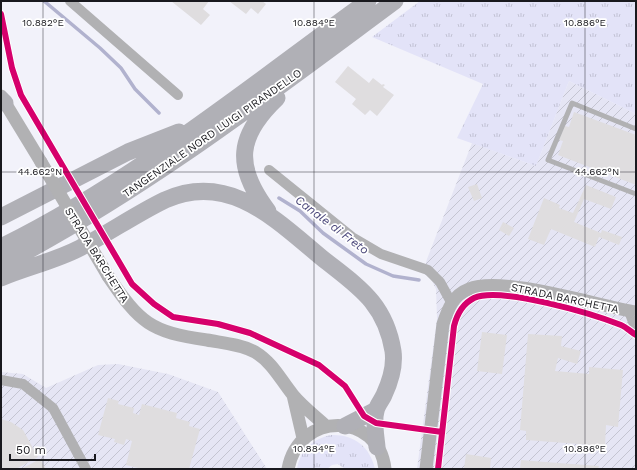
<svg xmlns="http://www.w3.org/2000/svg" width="637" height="470" font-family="'Work Sans',sans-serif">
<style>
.industrial{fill:url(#industrial-furrows)}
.grass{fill:url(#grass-tufts)}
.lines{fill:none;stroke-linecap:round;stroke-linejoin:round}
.stream{stroke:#b1b2ce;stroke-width:3.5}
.building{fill:#dfdddf}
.service{stroke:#b1b1b3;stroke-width:5}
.minor{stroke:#b1b1b3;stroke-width:10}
.tertiary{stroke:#b1b1b3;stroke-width:13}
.trunk{stroke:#b0b0b6;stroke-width:17}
.tertiary-bridge{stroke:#b1b1b3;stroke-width:13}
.cycleway-casing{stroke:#fff;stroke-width:8}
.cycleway{stroke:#d6006c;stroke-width:6}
.ticks{fill:none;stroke:#19191e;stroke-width:1;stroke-opacity:0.45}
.labels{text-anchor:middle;stroke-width:3.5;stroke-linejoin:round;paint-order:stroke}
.street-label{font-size:11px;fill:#19191e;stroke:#fff}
.water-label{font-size:12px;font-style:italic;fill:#4b487b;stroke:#fff}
.ticks-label{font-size:10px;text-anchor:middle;fill:#19191e;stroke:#fff;stroke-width:3.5;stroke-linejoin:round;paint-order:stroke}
</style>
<defs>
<pattern id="industrial-furrows" width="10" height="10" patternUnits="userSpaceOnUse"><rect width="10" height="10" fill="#e5e5f4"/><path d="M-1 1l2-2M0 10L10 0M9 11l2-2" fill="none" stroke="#c4c4d1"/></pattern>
<pattern id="grass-tufts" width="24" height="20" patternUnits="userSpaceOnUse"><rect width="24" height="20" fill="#e3e3f8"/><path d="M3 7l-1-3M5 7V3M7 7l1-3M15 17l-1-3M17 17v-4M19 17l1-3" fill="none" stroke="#c2c2d4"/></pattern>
</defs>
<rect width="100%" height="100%" fill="#f2f2fa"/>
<path class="industrial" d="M569 81 636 114V469H417L437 319 436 289 431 279 423 273 427 259 472 143 536 166Z
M118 364 168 374 218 392 267 469H1V372L23 374 46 388 98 365Z"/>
<path class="grass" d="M420 1H636V114L569 81 536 166 457 138 483 84 372 37Z
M331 435C353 434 370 446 375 469H345L338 464 332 465 327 469H297C300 450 313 439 331 435Z"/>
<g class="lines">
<path class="stream" d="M44 1 100 48 121 68 135 89 159 113
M279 198 300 211 323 233 366 264 393 276 419 280"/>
</g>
<path class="building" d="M171 1H209L203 9 210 15 201 25Z
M229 1H262L266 4 258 14 251 8 246 14Z
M348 66 369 83 373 78 382 85 383 84 385 85 383 87 394 95 377 116 370 110 365 115 352 104 356 99 335 82Z
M574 112 636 135V185L558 155 563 141 559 140 565 126 569 127Z
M477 184 482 198 474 201 468 187Z
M586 185 616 197 611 209 584 199 574 222 601 233 602 230 622 237 619 245 599 237 595 247 551 229 544 245 528 239 544 198 560 205 559 208 573 213Z
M503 222 514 228 509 236 499 230Z
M482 332 507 335 502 374 477 371Z
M528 334 562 336 561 346 581 351 577 364 558 358 555 371 589 374V367L623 370 618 427 606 425 605 446 526 440V431L520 430Z
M108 398 119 401 118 404 134 408 133 413 139 415 142 404 177 413 176 418 190 422 189 426 200 429 189 469H142L126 465 132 441 126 439 124 445 114 442 115 439 98 435Z
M1 419 11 422 23 430 38 457 16 469H1Z
M466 454 491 458 490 469H464Z
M40 459 46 469H21Z
M521 460 545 462 599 466 598 469H520Z"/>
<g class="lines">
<path class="service" d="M636 129 572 103 548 160 636 194"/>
<path class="minor" d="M70 1 178 95
M269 170 352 237 381 254 428 270 440 282 451 302
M629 311 636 330
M1 380 23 384 53 408 86 469"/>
<path class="tertiary" d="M1 96 41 162
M108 276C140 323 150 332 207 340 223 343 240 344 255 352 273 363 280 379 293 395 302 406 315 416 326 426
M293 395 303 438
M288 469C299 410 379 412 385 469
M426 469 443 324C448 309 453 295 469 289 502 275 598 306 636 312"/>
<path class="trunk" d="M1 99 5 103
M268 211C234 166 237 136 277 98
M1 217 128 152 179 132
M1 247C133 182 249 87 368 1
M1 265C142 192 268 95 395 1
M1 278C27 267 55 261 80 248 109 233 136 214 165 200 229 171 276 220 322 258 357 286 385 302 393 351 395 365 390 382 384 395 382 400 377 405 376 411 373 421 376 436 377 447
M345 426 376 410"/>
<path class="tertiary-bridge" d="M41 162 108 276"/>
<g class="cycleway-casing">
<path id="cycleway" d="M1 14 12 68 21 95 132 284 154 304 173 317 218 324 250 333 319 365 345 386 364 416 376 423 442 432
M438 469 454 326C457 314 462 304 474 298 500 286 593 314 621 325 626 327 631 332 636 335"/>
</g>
<use href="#cycleway" class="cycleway"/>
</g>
<path class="ticks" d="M43 1V469M314 1V469M585 1V469M1 172H636"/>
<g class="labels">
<g class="street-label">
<text transform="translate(212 133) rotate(-35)" y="4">TANGENZIALE NORD LUIGI PIRANDELLO</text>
<text transform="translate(97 255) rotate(58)" y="4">STRADA BARCHETTA</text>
<text transform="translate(565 298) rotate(12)" y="4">STRADA BARCHETTA</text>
</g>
<g class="water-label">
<text transform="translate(332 225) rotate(37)" y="4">Canale di Freto</text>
</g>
</g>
<g class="ticks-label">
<text x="43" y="26">10.882°E</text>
<text x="314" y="26">10.884°E</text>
<text x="585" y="26">10.886°E</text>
<text x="40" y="175">44.662°N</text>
<text x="597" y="175">44.662°N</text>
<text x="314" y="452">10.884°E</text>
<text x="585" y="452">10.886°E</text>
</g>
<rect width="637" height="470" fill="none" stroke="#19191e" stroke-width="4"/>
<path d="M10 454v6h85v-6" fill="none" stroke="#19191e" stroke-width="2"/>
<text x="16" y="454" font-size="12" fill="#19191e" stroke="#ffffff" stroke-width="3" paint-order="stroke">50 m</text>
</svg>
